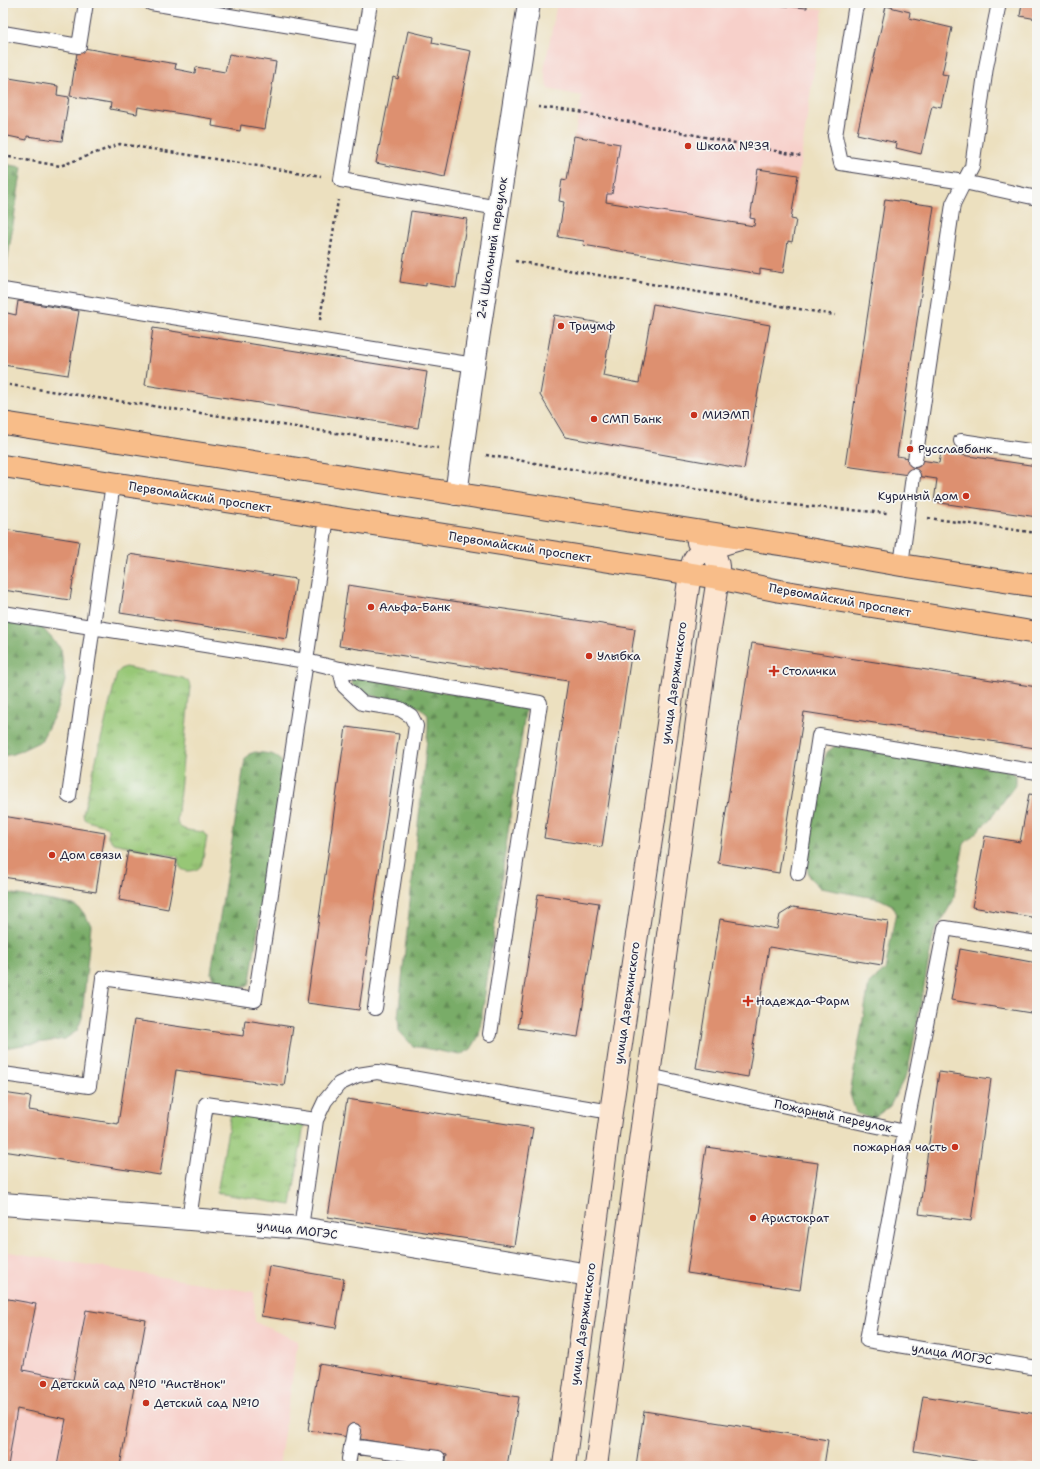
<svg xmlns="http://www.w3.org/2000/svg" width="1040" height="1469" font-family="'Shantell Sans',sans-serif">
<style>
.built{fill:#f7d0ca}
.grass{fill:url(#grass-tufts);stroke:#5c7458}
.forest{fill:url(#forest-firs);stroke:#4e6751}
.building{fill:#dd906f}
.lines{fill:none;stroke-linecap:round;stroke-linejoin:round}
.service-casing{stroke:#403e4f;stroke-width:16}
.minor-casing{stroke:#403e4f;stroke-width:24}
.secondary-casing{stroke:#403e4f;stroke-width:24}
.primary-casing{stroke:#403e4f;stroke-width:24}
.path{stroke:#403e4f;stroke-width:2.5;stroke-dasharray:3 3;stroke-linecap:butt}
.service{stroke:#fff;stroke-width:14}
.minor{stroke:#fff;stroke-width:22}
.secondary{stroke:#fce5d0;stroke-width:22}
.primary{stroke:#f8bd89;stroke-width:22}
.poi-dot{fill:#c8321e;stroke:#f6f6f2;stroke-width:1.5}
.labels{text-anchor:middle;stroke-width:3.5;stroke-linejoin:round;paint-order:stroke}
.poi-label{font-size:12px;fill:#22223b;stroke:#f6f6f2;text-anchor:start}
.street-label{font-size:12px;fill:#22223b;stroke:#f6f6f2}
</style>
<defs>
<pattern id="grass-tufts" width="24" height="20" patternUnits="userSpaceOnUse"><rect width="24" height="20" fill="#97c776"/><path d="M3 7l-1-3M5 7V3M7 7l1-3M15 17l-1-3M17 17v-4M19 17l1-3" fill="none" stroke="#7ba162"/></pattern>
<pattern id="forest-firs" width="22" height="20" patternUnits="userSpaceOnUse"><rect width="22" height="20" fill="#79ac67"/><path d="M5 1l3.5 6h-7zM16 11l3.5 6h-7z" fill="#638c56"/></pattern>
</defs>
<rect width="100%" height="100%" fill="#f6f6f2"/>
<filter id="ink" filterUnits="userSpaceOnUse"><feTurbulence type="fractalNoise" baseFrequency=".025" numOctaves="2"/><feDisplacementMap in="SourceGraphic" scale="8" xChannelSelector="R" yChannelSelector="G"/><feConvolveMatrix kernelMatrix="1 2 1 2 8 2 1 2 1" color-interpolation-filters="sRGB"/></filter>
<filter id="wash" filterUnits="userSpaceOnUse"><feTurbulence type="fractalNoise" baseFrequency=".012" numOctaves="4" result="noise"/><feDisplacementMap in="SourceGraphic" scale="16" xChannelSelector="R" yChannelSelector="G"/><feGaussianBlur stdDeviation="0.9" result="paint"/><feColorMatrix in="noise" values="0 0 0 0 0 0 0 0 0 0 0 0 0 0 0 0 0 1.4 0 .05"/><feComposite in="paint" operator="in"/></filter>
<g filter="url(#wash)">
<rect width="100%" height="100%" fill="#ece0bf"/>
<path class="built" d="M557 3H807V8L823 9 792 219 796 220 792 242 788 241 783 273 761 269 760 274 583 245V241L558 237 564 202 559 201 562 179 567 180 582 96 548 89 544 70Z
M3 1251 254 1292 255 1322 298 1341 279 1466H3Z"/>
<path class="grass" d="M125 667 183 678 189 682 190 687 177 822C180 832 194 830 203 832L207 837 202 864C200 871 184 874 180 867 178 864 178 861 178 857L175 856 113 843 108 837V828C101 823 92 824 84 819L83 814 117 673 121 669Z
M231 1113 304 1125 291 1205 217 1193Z"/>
<path class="forest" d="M3 164 22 167 3 289Z
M3 618 16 620 41 626 61 649 65 681 56 712 41 741 14 754 3 756Z
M351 676 526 706 479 1036 471 1049 460 1055 413 1046 399 1031 398 1017 428 729V715L419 707 362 693 352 685Z
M835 746 1006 770 1016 775V784L991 818 964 844 953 901 934 933 908 1071 890 1106 872 1119 856 1113 850 1094 869 984 885 970 896 912 892 905 880 899 820 888 810 878 806 865 822 764 827 752Z
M255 752C267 754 280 752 283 767L250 981 248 986C236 990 214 988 211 973L245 759 249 754Z
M3 892 74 905 83 912 91 925 82 1018 77 1031 65 1039 3 1048Z"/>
<g id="blocks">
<path class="building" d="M765 3H807V8L765 4Z
M1022 3H1037V19L1020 16Z
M886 6 910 12 909 18 952 28 942 74 948 75 941 107 932 105 921 154 896 148 897 143 857 134Z
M408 31 433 37 432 43 471 51 445 177 376 163 393 77 398 79Z
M78 47 176 64 175 69 195 73 196 67 225 72 229 54 276 62 265 129 241 125 240 131 212 126 213 119 138 107 137 114 110 109 111 103 70 96Z
M3 77 58 86 57 95 69 97 62 141 27 136V140L3 135Z
M574 136 620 144 612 194H607L606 202 754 226 755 219 750 218 758 169 798 175 791 219 796 220 792 242 788 241 783 273 760 269V274L583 245 584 241 558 237 564 202 559 201 562 179 567 180Z
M885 199 934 206 897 456 939 463 941 452 1037 466V517L934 502 937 479 845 466Z
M411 211 467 219 456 288 426 283V286L400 282Z
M18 301 79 311 68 375 3 365V312L16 315Z
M653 304 770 325 744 469 565 437 540 395 554 315 612 325 603 376 639 383Z
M153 328 427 372 418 428 145 385Z
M3 529 79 541 70 600 3 590Z
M129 554 296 579 287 639 120 613Z
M348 585 635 629 602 847 544 838 568 681 339 646Z
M752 643 1037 687V732L1035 748 804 712 779 873 718 863Z
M346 727 399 734 359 1010 307 1003Z
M1029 794 1037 795V918L972 907 985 836 1020 842Z
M3 816 105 833 96 892 3 877Z
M128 851 177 860 168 909 119 900Z
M538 894 599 903 578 1037 518 1028Z
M793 907 888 921 882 965 769 947 748 1077 696 1068 720 919 777 929 780 915Z
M960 949 1037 963V1014L951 1000Z
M134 1020 243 1036 245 1020 293 1027 284 1086 176 1070 160 1175 3 1151V1093L31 1097 29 1110 118 1124Z
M939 1072 991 1079 971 1221 919 1214Z
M347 1099 533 1128 514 1246 328 1217Z
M706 1147 818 1163 800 1290 687 1273Z
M269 1266 344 1279 336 1328 261 1316Z
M3 1298 36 1304 23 1370 73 1380 86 1310 146 1320 120 1466H57L66 1419 17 1409 8 1466H3Z
M319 1364 519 1397 507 1466H445L447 1454 308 1430Z
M923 1396 1037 1414V1466H1006L914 1451Z
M644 1411 828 1440 824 1466H636Z"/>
</g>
</g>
<g filter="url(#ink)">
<use href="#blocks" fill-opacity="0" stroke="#403e4f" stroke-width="1"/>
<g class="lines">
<g class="service-casing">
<path id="service" d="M151 3 364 38
M370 3 341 180 498 208
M858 3 855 10 835 136 841 163 964 182 953 204 915 460
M999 3 986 67 972 167 964 182 1037 198
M3 33 79 46 86 3
M3 290 474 365
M961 441 1037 452
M327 517 306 661 340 669 540 703 490 1034
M901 565 913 476
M3 613 306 661 255 1000 103 978 89 1086 3 1074
M340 669 344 686 362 703 400 709 411 716 416 726 375 1008
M69 796 113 483
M798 873 819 736 1037 772
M649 1076 905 1132 867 1340 1037 1368
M905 1132 945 928 1037 943
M189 1219 206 1104 316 1120
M301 1228 316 1120 325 1101 339 1084 358 1075 377 1072 611 1112
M351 1446 438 1458 437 1466
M349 1459 354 1431"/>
</g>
<g class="minor-casing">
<path id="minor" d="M456 494 474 365 529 3
M3 1204 301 1228 589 1275"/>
</g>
<g class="secondary-casing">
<path id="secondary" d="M564 1466 611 1112 690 574C691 569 692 562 695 558 702 548 731 542 743 538
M596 1466 707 647 718 578C720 557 714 554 698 542"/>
</g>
<g class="primary-casing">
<path id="primary" d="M3 423 786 545 901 565 1037 586
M3 466 718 578 780 591 1037 633"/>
</g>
<path class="path" d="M538 107 579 112 801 156
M3 156 60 166 120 144 321 176
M515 261 835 315
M320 320 338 200
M3 384 438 448
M486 455 792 505 887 513
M928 518 1037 533"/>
<use href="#service" class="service"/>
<use href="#minor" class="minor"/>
<use href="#secondary" class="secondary"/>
<use href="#primary" class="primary"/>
</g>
</g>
<g class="poi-dot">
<circle cx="688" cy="146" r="4"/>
<circle cx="561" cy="326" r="4"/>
<circle cx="694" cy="415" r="4"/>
<circle cx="594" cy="419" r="4"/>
<circle cx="910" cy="449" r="4"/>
<circle cx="966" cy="496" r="4"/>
<circle cx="371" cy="607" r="4"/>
<circle cx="589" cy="656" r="4"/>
<path d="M772 665h4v4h4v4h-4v4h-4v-4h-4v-4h4z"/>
<circle cx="52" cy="855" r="4"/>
<path d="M746 995h4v4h4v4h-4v4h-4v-4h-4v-4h4z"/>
<circle cx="955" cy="1147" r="4"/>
<circle cx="753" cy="1218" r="4"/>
<circle cx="43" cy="1384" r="4"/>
<circle cx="146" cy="1403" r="4"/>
</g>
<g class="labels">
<g class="poi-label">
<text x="696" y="150">Школа №39</text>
<text x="569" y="330">Триумф</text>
<text x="702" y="419">МИЭМП</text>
<text x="602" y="423">СМП Банк</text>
<text x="918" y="453">Русславбанк</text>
<text x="958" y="500" text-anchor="end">Куриный дом</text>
<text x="379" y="611">Альфа-Банк</text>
<text x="597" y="660">Улыбка</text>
<text x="782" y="675">Столички</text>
<text x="60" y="859">Дом связи</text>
<text x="756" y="1005">Надежда-Фарм</text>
<text x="947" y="1151" text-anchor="end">пожарная часть</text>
<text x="761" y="1222">Аристократ</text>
<text x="51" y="1388">Детский сад №10 "Аистёнок"</text>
<text x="154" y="1407">Детский сад №10</text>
</g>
<g class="street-label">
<text transform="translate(492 248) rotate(-81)" y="4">2-й Школьный переулок</text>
<text transform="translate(200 497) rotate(9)" y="4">Первомайский проспект</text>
<text transform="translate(520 547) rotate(9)" y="4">Первомайский проспект</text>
<text transform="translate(840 600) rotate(10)" y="4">Первомайский проспект</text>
<text transform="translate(674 683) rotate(-82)" y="4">улица Дзержинского</text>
<text transform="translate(627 1003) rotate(-82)" y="4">улица Дзержинского</text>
<text transform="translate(833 1116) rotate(12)" y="4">Пожарный переулок</text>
<text transform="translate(297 1230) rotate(7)" y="4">улица МОГЭС</text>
<text transform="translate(583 1324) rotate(-82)" y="4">улица Дзержинского</text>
<text transform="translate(952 1354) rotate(9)" y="4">улица МОГЭС</text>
</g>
</g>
<rect width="1040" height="1469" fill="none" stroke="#f6f6f2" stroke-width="16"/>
</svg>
